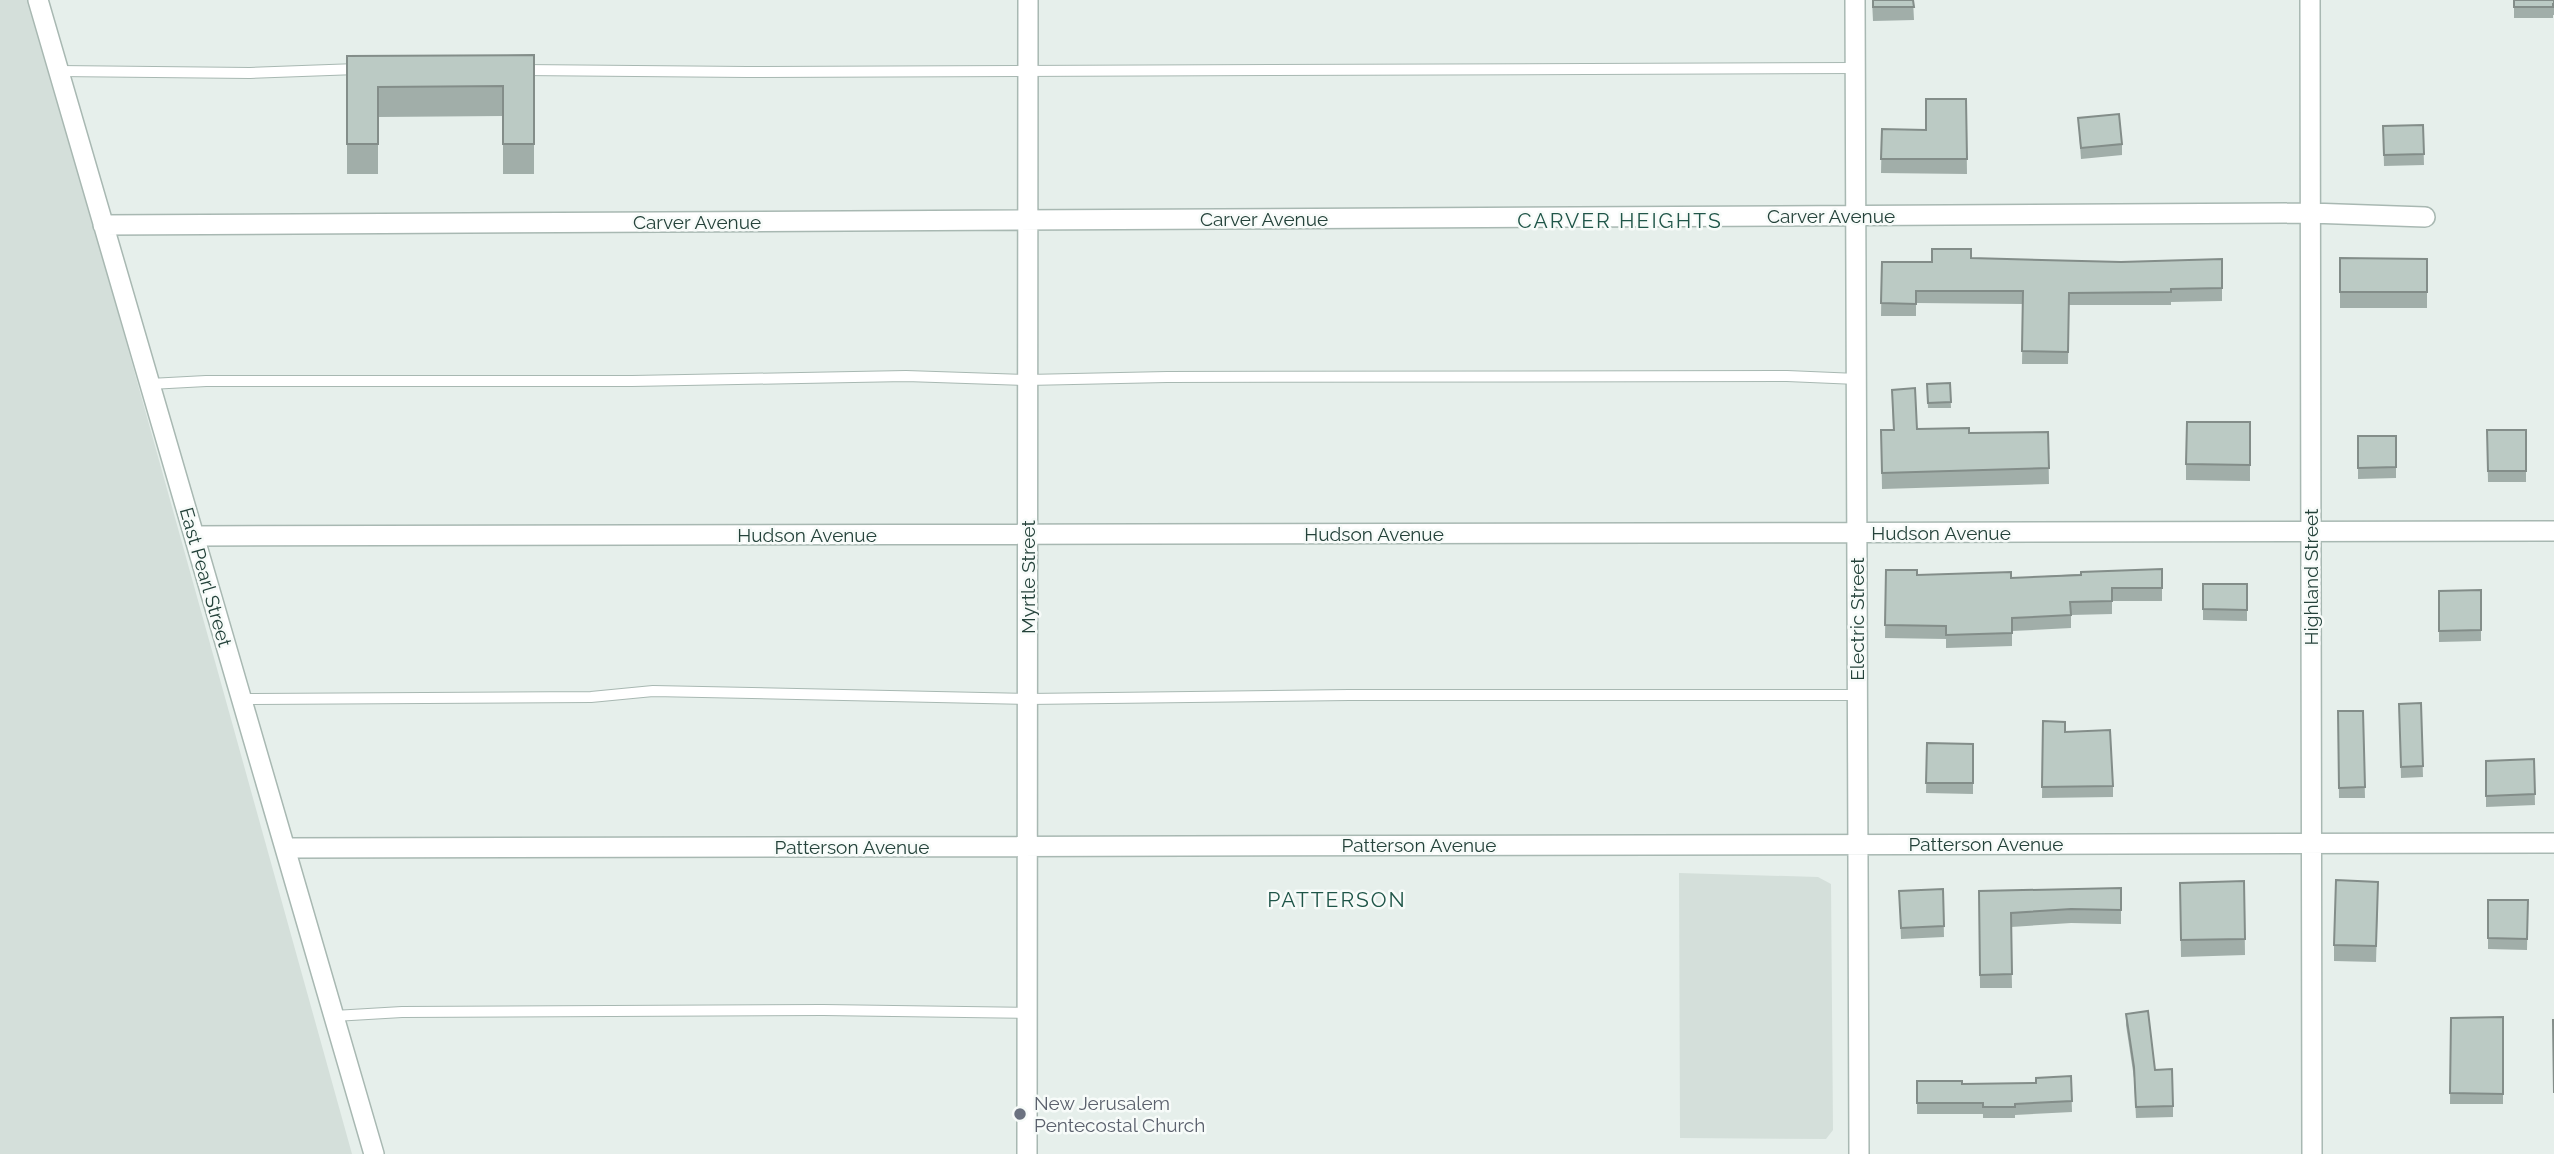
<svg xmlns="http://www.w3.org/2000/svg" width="2554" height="1154" font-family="Raleway,sans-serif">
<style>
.built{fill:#d4dfda}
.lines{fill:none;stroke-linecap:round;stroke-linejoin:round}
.lane-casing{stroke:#a8b8b2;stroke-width:12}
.street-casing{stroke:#a8b8b2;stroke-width:22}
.lane{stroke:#fff;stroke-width:10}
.street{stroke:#fff;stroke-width:19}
.wall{fill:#a1aea9}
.building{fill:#bbcac4;stroke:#838d89;stroke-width:2}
.worship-dot{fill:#6b7280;stroke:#f7fbf9;stroke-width:2.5}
.labels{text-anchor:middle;stroke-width:5;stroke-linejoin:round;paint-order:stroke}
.street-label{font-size:19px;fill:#24423a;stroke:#f7fbf9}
.worship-label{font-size:19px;fill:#5b616d;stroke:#f7fbf9;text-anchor:start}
.neighbourhood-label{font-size:21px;letter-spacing:2px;fill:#1f5548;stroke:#f7fbf9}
</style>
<rect width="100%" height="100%" fill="#e6efeb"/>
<path class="built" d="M0 0H31L352 1154H0Z
M1679 873 1818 877 1831 884 1833 1130 1826 1139 1680 1138Z"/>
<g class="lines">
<g class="lane-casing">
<path id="lane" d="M523 70 747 72 1856 68
M58 71 250 73 357 69
M150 384 206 381H632L906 376 1027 380 1167 377 1787 376 1857 379
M242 699 591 697 653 691 1028 699 1349 695H1858
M334 1016 402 1012 823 1010 1027 1013"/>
</g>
<g class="street-casing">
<path id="street" d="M38 0 374 1154
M1855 0 1859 1154
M2310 0 2312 1154
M103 225 2310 213 2425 217
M194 536 2554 531
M285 848 2554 843
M1027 1154 1028 0"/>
</g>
<use href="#lane" class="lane"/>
<use href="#street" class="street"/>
</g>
<path class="wall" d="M1872 0H1913L1914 20 1873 21Z
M2514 0H2554V15H2553V18H2514Z
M534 55V174H503V116L378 117V174H347V56Z
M1966 99 1967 174 1881 173 1882 129 1926 130Z
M2078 118 2122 144V155L2081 159Z
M2423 125 2424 165 2384 166 2383 126Z
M1971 258 2121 262 2222 259V301L2171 302V305H2069L2068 364H2022L2023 304 1916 303V316H1881L1882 262H1932Z
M2340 258 2427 259V308H2340Z
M1950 383 1951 408H1928L1927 384Z
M1892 390 1917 429 1969 433 2048 432 2049 484 1882 489 1881 430H1893Z
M2250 422V481L2186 480V464Z
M2487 430H2526V482H2488Z
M2358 436H2396V478L2358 479Z
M2162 569V601H2112V614L2071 615V628L2012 631V646L1946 648V639L1885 638 1886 570 1917 575 2011 578Z
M2203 584H2247V621L2203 620Z
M2481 590V641L2439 642V591Z
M2421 703 2423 777 2401 778 2399 704Z
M2338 711H2363L2365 798H2339Z
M2043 721 2113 786V797L2042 798Z
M1927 743 1973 744V794L1926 793Z
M2534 759 2535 805 2486 807V761Z
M2244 881 2245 955 2181 957 2180 883Z
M2121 888V924L2071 923 2011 927 2012 988H1980L1979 891Z
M1943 889 1944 937 1901 939 1899 891Z
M2378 898 2376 962 2334 961V945Z
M2488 900H2528L2527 950 2488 949Z
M2126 1014 2173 1106V1117L2136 1118 2134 1078 2126 1025Z
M2503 1017V1104H2450L2451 1018Z
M2071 1076 2072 1112 2015 1115V1118H1983V1114H1917V1081L1962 1084 2036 1083Z"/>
<path class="building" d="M1873 0H1913L1914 7H1873Z
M2514 0H2554V4H2553V7H2514Z
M534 55V144H503V86L378 87V144H347V56Z
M1926 99H1966L1967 159H1881L1882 129 1926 130Z
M2119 114 2122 144 2081 148 2078 118Z
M2423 125 2424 154 2384 155 2383 126Z
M1932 249H1971V258L2121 262 2222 259V288L2171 289V292L2069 293 2068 352 2022 351 2023 291H1916V304L1881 303 1882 262H1932Z
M2340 258 2427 259V292H2340Z
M1950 383 1951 402 1928 403 1927 384Z
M1915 388 1917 429 1969 428V433L2048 432 2049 468 1882 473 1881 430H1894L1892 390Z
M2187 422H2250V465L2186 464Z
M2487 430H2526V471H2488Z
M2358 436H2396V467L2358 468Z
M2162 569V588H2112V601L2070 602 2071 615 2012 618V633L1946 635V626L1885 625 1886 570H1917V575L2011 572V578L2081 575V572Z
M2203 584H2247V610L2203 609Z
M2481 590V630L2439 631V591Z
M2421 703 2423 766 2401 767 2399 704Z
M2338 711H2363L2365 787 2339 788Z
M2043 721 2065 722V732L2110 730 2113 786 2042 787Z
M1927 743 1973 744V783H1926Z
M2534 759 2535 794 2486 796V761Z
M2336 880 2378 882 2376 946 2334 945Z
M2244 881 2245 939 2181 940 2180 883Z
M2121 888V910L2071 909 2011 913 2012 974 1980 975 1979 891Z
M1943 889 1944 926 1901 928 1899 891Z
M2488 900H2528L2527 939 2488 938Z
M2148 1011 2155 1070 2172 1069 2173 1106 2136 1107 2134 1067 2126 1014Z
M2503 1017V1094L2450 1093 2451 1018Z
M2553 1020H2554V1093Z
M2071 1076 2072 1101 2015 1104V1107H1983V1103H1917V1081H1962V1084L2036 1083V1078Z"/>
<circle class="worship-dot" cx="1020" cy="1114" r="7"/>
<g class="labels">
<g class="street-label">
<text x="1831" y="223">Carver Avenue</text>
<text x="1264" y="226">Carver Avenue</text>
<text x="697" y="229">Carver Avenue</text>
<text x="1941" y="540">Hudson Avenue</text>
<text x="1374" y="541">Hudson Avenue</text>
<text x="807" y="542">Hudson Avenue</text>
<text transform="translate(206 577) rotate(74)" y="7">East Pearl Street</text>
<text transform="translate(1028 577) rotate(-90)" y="7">Myrtle Street</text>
<text transform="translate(2311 577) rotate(-90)" y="7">Highland Street</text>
<text transform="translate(1857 619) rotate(-90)" y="7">Electric Street</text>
<text x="1986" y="851">Patterson Avenue</text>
<text x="1419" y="852">Patterson Avenue</text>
<text x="852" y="854">Patterson Avenue</text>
</g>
<g class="worship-label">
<text x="1034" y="1110">New Jerusalem<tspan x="1034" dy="22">Pentecostal Church</tspan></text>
</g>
<g class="neighbourhood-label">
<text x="1620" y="228">CARVER HEIGHTS</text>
<text x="1337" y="907">PATTERSON</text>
</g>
</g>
</svg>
